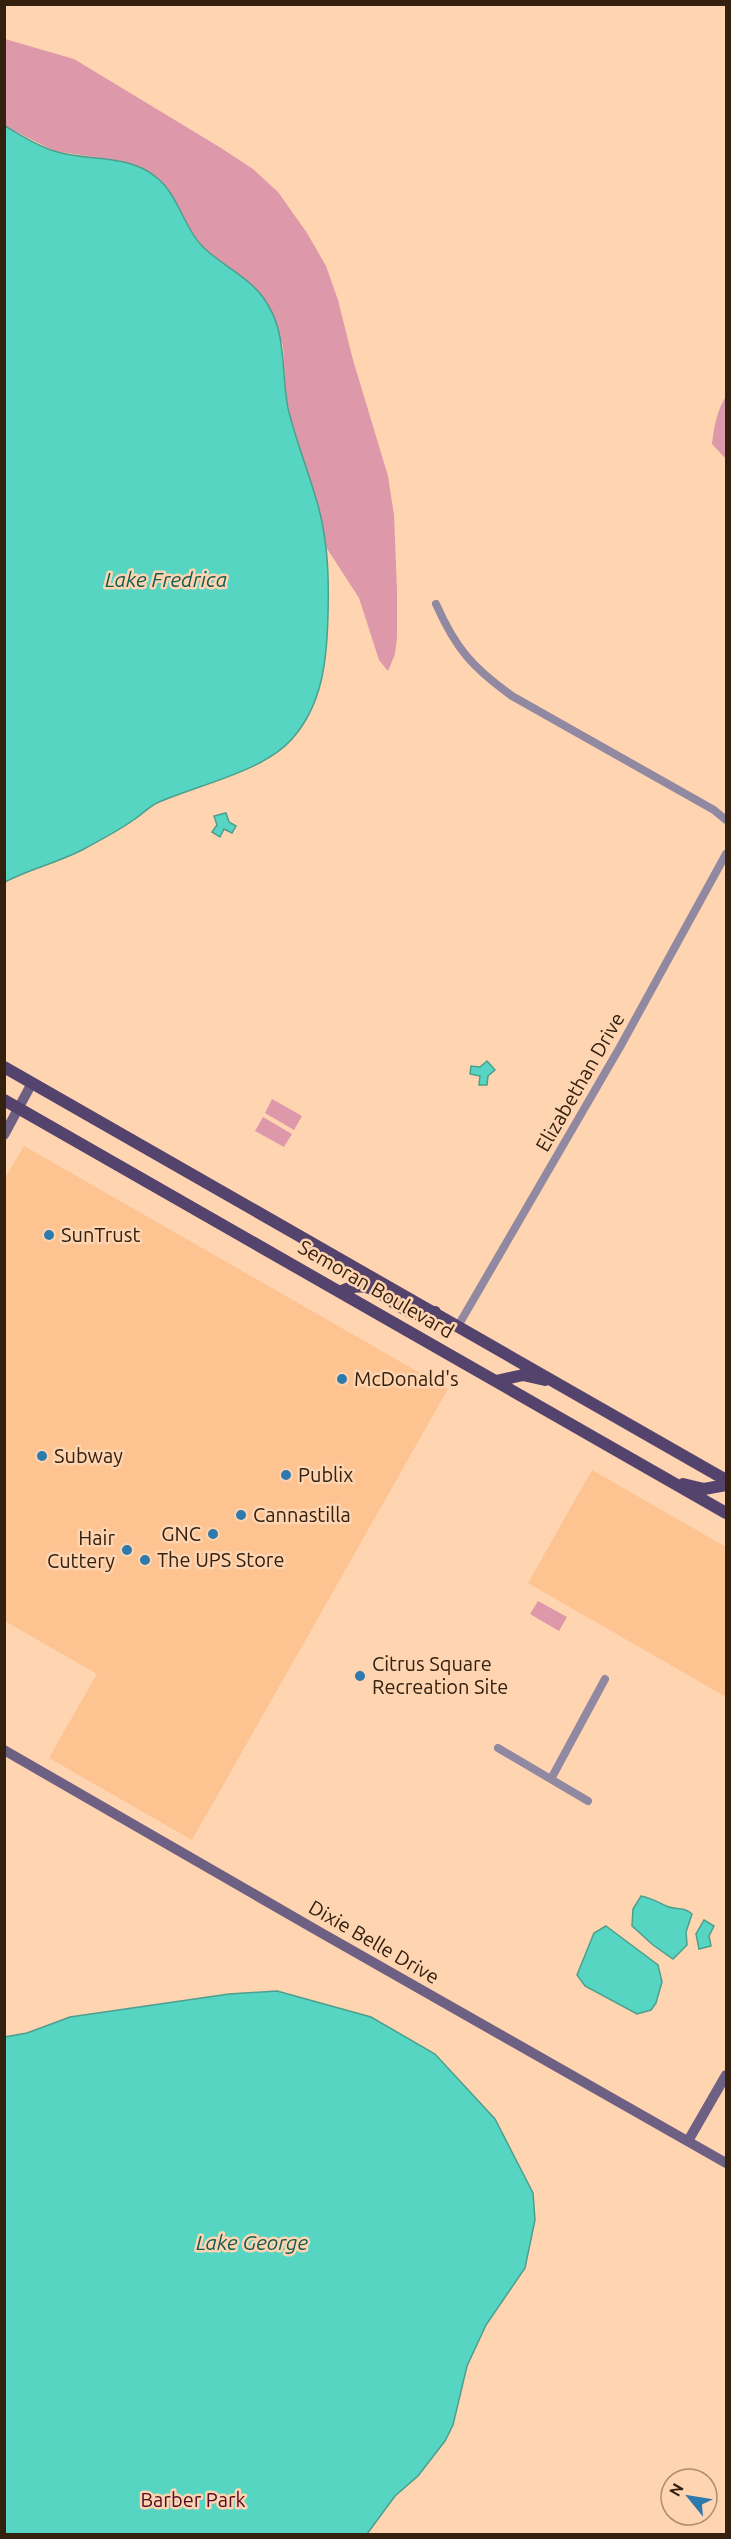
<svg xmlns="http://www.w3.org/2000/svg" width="731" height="2539" font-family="Ubuntu,sans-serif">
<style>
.built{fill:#fdc391}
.green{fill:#dd98aa}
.water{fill:#57d5c3;stroke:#4c9f8d;stroke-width:1.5}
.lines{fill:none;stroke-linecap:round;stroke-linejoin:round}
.street{stroke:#9188a1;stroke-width:8}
.secondary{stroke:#6d6083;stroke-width:10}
.primary{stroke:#54436d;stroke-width:12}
.poi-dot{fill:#2e7aad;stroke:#fed4b1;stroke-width:2}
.labels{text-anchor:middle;stroke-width:5;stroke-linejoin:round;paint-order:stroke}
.street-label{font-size:20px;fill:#33200e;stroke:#fed4b1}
.poi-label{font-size:20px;fill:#33200e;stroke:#fed4b1;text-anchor:start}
.park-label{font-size:20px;fill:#520b28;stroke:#fed4b1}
.water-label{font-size:21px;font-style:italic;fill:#145b52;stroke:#fed4b1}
</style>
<rect width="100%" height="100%" fill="#fed4b1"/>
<path class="built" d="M24 1146 448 1389 192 1840 49 1758 97 1674 5 1621 4 1180Z
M592 1470 726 1547V1697L528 1583Z"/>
<path class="green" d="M5 39 74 59 221 148 253 169 278 192 307 233 326 266 338 300 353 360 388 476 394 515 397 591V638L395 654 388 671 379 660 359 598 326 547 320 512 291 419 286 396 283 346 268 304 252 285 202 246 190 229 168 191 121 161 54 151 5 126Z
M726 396V459L712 444C714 426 717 411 726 396Z
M272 1099 302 1116 294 1130 265 1113Z
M263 1117 292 1134 284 1147 255 1131Z
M538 1601 567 1617 559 1631 530 1614Z"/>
<path class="water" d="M5 126C20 135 37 146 54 151 88 162 126 153 156 177 178 194 183 226 202 246 223 267 253 278 268 305 287 336 281 373 288 408 296 442 310 475 319 509 328 544 329 578 328 614 327 659 323 704 292 739 263 772 197 785 157 803 149 807 142 814 135 819 118 831 99 841 82 850 57 863 29 869 5 882Z
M226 813 229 822 236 826 232 833 224 829 220 837 212 832 217 825 214 816Z
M487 1061 495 1070 488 1076 487 1085H479L480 1076 470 1074 471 1066 480 1067Z
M641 1896C652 1898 659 1903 669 1907 677 1910 683 1906 692 1914L686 1932 687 1945 673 1959 653 1945 632 1926 633 1909Z
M704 1920 714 1926 709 1936 711 1946 699 1949 696 1934Z
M606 1926 658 1965 662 1982 656 2003 651 2010 637 2014 585 1986 577 1975 594 1933Z
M277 1991 371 2017 435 2054 495 2119 533 2193 535 2220 525 2268 486 2325 467 2366 453 2425 445 2441 428 2463 418 2476 395 2496 367 2534H5V2037L27 2033 70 2017 229 1994Z"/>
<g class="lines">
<path class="street" d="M436 604C456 649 472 667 512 696L714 810 726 820
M458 1326 620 1047 726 854
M498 1748 588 1801
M551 1779 605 1679"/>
<path class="secondary" d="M4 1135 32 1083
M4 1750 318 1931 726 2163
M688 2141 726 2075"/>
<path class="primary" d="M4 1067 726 1480
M4 1100 726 1513
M342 1291C375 1275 387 1306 416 1314 421 1315 429 1313 435 1312
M496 1381 523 1375 545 1380
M683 1484 704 1489 726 1485"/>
</g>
<g class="poi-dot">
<circle cx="49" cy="1235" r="6"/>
<circle cx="342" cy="1379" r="6"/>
<circle cx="42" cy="1456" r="6"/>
<circle cx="286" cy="1475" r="6"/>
<circle cx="241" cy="1515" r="6"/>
<circle cx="213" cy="1534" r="6"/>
<circle cx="127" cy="1550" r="6"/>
<circle cx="145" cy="1560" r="6"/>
<circle cx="360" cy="1676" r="6"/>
</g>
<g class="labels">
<g class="street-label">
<text transform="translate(580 1082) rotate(-60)" y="7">Elizabethan Drive</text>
<text transform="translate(376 1289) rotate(30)" y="7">Semoran Boulevard</text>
<text transform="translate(374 1942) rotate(30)" y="7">Dixie Belle Drive</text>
</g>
<g class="poi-label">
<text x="61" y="1242">SunTrust</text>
<text x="354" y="1386">McDonald's</text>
<text x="54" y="1463">Subway</text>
<text x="298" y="1482">Publix</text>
<text x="253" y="1522">Cannastilla</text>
<text x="201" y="1541" text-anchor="end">GNC</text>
<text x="115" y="1545" text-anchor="end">Hair<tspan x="115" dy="23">Cuttery</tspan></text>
<text x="157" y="1567">The UPS Store</text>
<text x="372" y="1671">Citrus Square<tspan x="372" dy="23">Recreation Site</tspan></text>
</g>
<g class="park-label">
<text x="193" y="2507">Barber Park</text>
</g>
<g class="water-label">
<text x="166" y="587">Lake Fredrica</text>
<text x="252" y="2250">Lake George</text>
</g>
</g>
<rect width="731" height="2539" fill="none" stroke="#33200e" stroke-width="12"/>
<g transform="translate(689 2497) rotate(300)"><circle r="28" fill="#fed4b1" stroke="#ad8c70" stroke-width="1.5"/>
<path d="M0-4.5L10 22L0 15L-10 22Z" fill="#2e7aad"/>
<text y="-9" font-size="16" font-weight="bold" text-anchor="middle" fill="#33200e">N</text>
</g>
</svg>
